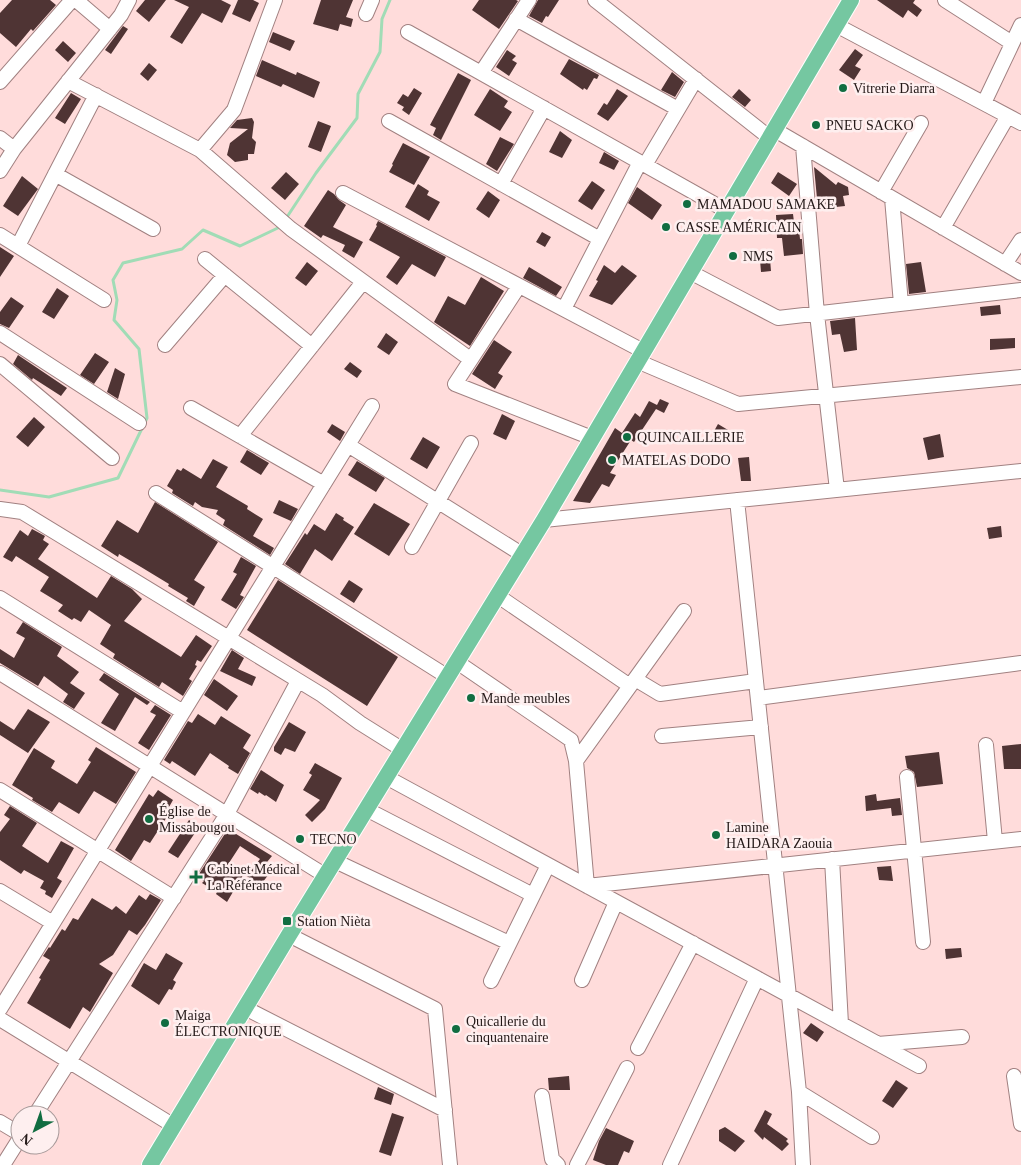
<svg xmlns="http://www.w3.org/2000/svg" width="1021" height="1165" font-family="'Times New Roman',serif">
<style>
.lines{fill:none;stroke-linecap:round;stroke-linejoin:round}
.stream{stroke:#a1dcb6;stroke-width:3}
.building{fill:#4f3434}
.minor-casing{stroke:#a18181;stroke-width:16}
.major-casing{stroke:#fff;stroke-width:18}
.minor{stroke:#fff;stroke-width:14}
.major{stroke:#75c7a1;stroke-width:16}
.poi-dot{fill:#116d41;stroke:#feefef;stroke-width:2}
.labels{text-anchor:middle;stroke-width:5;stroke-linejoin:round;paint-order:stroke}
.poi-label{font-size:14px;fill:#231817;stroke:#feefef;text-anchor:start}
</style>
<rect width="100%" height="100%" fill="#ffdcdb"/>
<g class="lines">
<path class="stream" d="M285 220 316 173 357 118 358 94 380 52 382 19 390 0
M0 490 49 497 118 478 147 418 139 349 114 320 117 300 113 280 123 263 182 249 203 230 240 246 282 226"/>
</g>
<path class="building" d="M12 0H50L56 5 33 31 31 29 16 47 0 33V13Z
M145 0H166L149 22 136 11Z
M174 0H221L231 5 222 23 202 13 182 44 170 37 189 7Z
M238 0H253L259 3 250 22 232 14Z
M321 0H353L346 17 353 19 351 27 340 24 338 31 313 24Z
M479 0H516L518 1 499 29 472 10Z
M538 0H559L548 17 546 16 542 23 529 16Z
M877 0H915L913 3 922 10 917 17 908 10 903 18Z
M123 26 128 29 111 54 105 50Z
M273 32 295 41 290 51 269 42Z
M63 41 76 53 68 62 55 50Z
M855 49 863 55 855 66 861 69 854 80 839 70Z
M507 50 516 56 512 60 517 63 509 76 496 67Z
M569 59 599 75 597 79 594 78 587 90 584 88 583 90 560 74Z
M262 60 296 75 297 72 320 82 314 98 283 84 281 87 256 76Z
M149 63 157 70 148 81 140 74Z
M672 72 684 82 675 97 661 90Z
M458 73 471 80 441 140 433 135 436 128 430 125Z
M414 88 422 93 409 115 402 110 404 107 397 103 403 94 408 97Z
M490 89 508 101 504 107 512 112 500 131 474 115Z
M617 89 628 96 608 121 597 114 604 103 607 105Z
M739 89 751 100 745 107 732 97Z
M71 93 81 99 65 124 55 118Z
M252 118 254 122 252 138 256 142 254 154H248V160L235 162 227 155 230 143 248 129 230 128 237 120Z
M318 121 331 126 321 152 308 147Z
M560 131 572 140 562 158 549 152Z
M500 137 514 144 497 171 486 164Z
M403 143 430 157 414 185 389 172 393 165 392 164Z
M604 152 619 161 614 170 599 163Z
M814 167 836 185 838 182 848 187 849 195 843 196 845 206 818 209Z
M286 172 299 184 285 200 271 188Z
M778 172 797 184 789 196 771 183Z
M22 176 38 189 18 216 3 206Z
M592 181 605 190 592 210 578 201Z
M418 184 429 191 427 195 440 202 429 221 405 207Z
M637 187 662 205 652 220 628 203Z
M328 190 334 194 339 200 346 205 333 227 363 242 354 258 342 251 345 245 323 235 321 238 304 226Z
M488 191 500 200 489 218 476 209Z
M793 214 795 230H799L800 239H802L803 254 784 256 782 238H777L776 215Z
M378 221 446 257 435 277 412 264 397 285 386 277 400 257 369 240 377 226 376 225Z
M542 232 551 237 545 247 536 242Z
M0 247 14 256 0 277Z
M770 259 771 271 761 272 760 260Z
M307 262 318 271 306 286 295 278Z
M921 262 926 292 909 294 906 264Z
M604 265 615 273 622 265 637 276 612 305 589 296 598 281 596 280Z
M529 267 562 287 556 296 523 278Z
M481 277 504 291 470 346 434 322 448 296 465 305Z
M57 288 69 296 54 319 42 312Z
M11 297 24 306 9 328 0 324V312Z
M1000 305 1001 314 981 316 980 307Z
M855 318 857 350 844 352 840 334 832 335 830 321Z
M386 333 398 342 389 355 377 347Z
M1015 338V348L990 350V339Z
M494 340 512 352 498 373 503 376 495 389 472 374Z
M95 353 109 362 94 384 80 375Z
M18 355 67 388 61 396 33 378 32 380 13 364Z
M350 362 362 371 357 378 344 369Z
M115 368 125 374 118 399 107 392Z
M660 399 669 403 664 413 656 409 634 442 631 440 610 473 616 475 609 487 602 484 590 503 573 501 615 428 622 433 635 413 640 417 649 401 657 405Z
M502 414 515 421 506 440 493 434Z
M34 417 45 427 28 447 16 437Z
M332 424 345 432 340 441 327 432Z
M718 424 728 430 723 440 713 433Z
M940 434 944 457 928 460 923 438Z
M423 437 440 447 427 469 410 459Z
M247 450 269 463 261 475 240 462Z
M749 457 751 481H741L738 458Z
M213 459 228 467 216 487 248 506 247 509 263 519 253 536 274 548 270 555 223 525 225 520 216 514 218 510 202 507 195 502 193 506 172 493 173 490 167 486 177 469 181 471 183 468 201 479Z
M357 461 385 478 376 492 348 475Z
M279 500 298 509 291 521 273 513Z
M155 502 218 542 194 580 205 587 194 606 186 601 188 598 168 586 169 584 141 567 119 554 118 557 101 546 117 520 138 533Z
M374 503 410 524 389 556 354 534Z
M336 513 344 518 343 520 354 527 332 561 315 549 300 574 285 564 305 533 307 535 314 524 325 531Z
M1001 526 1002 537 989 539 987 528Z
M32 529 45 536 43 540 49 544 38 559 97 598 111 576 132 589 142 599 124 621 181 657 196 635 212 646 201 662 197 660 195 665 197 666 189 679 192 681 183 696 162 682 159 687 113 658 115 654 100 644 111 625 89 610 81 622 74 618 72 620 58 611 63 605 40 591 49 577 16 556 12 562 3 557 20 530 28 536Z
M241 557 256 566 240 595 244 597 236 609 221 600 237 574 233 572Z
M278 580 398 657 367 706 247 630Z
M349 580 363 589 354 603 340 594Z
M23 622 62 647 57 656 79 672 70 683 85 693 74 709 63 702 68 694 44 676 38 686 0 663V649L14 658 25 638 16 633Z
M232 650 244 658 238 669 256 677 252 686 220 671Z
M104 673 150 702 147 705 135 697 115 731 101 723 119 694 99 680Z
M214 679 238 696 227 711 204 695Z
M155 705 171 715 149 750 138 743 156 715 150 712Z
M28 709 50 722 28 753 0 735V721L14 730Z
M198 714 215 725 221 716 251 735 243 748 250 753 238 774 228 768 229 766 210 753 195 776 172 761 170 764 164 760 188 721 192 723Z
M289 722 306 732 295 752 285 748 281 755 274 751V747Z
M1021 744V769H1004L1002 746Z
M96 747 136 772 116 804 94 791 79 814 59 802 52 812 32 800 33 798 12 785 34 748 55 761 51 768 77 784 91 762 88 760Z
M939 752 943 784 917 787 914 772 907 768 905 756Z
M315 763 342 778 325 809 312 822 305 815 320 800 303 790 312 775 309 773Z
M261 770 284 785 276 802 266 795 265 796 259 792 258 794 250 789Z
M158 790 173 800 169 807 172 809 150 843 144 840 131 861 115 850 149 794 153 797Z
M876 794 877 801 900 798 902 815 892 816 891 808 866 811 865 796Z
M10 806 37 823 22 846 48 863 61 841 74 848 57 878 62 881 52 898 45 894 46 891 40 888 44 881 24 870 21 874 0 860V832L10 819 4 815Z
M189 820 199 827 178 858 168 852Z
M228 829 272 856 267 862 274 867 260 886 247 876 260 859 240 846 227 866 243 875 227 902 216 894 217 892 202 883 204 881 197 877Z
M891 866 893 881 879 880 877 867Z
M150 894 161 900 145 925 137 935 129 930 113 955 99 964 113 973 90 1012 83 1007 70 1029 27 1003 41 979 39 978 50 960 43 956 49 947 50 948 62 929 65 931 73 918 78 920 92 898 112 910 116 906 126 914 139 895 146 900Z
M961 948 962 957 946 959 945 949Z
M166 953 183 963 173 980 176 982 172 990 169 989 159 1005 131 986 144 963 156 970Z
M811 1023 824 1032 817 1042 803 1033Z
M569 1076 570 1090H549L548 1078Z
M896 1080 908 1088 893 1108 882 1101Z
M378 1087 394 1094 391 1105 374 1099Z
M765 1110 772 1114 767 1124 788 1139 786 1141 789 1144 782 1151 764 1137 763 1140 754 1131Z
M392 1113 404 1117 391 1156 379 1152Z
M725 1127 745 1141 735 1152 719 1141V1130Z
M606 1128 634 1141 629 1153 624 1151 618 1165H606L593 1160 599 1141Z"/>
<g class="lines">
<g class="minor-casing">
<path id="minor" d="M76 0 110 29
M595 0 770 138
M945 0 1012 43
M366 14 372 0
M516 19 678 109
M836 25 1021 123
M408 32 727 211
M481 73 529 0
M68 81 200 150 291 229 470 359
M0 82 72 0
M984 103 1021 25
M389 121 600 239
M775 130 1021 273
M0 138 14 149
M803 146 817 314 837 490
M200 150 234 110 275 0
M645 165 696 79
M0 171 14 149 121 15 129 0
M55 174 153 229
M501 184 544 108
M881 192 921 123
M343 193 643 351
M892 198 901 304
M943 228 1008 116
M0 235 104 300
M18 246 96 95
M205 259 312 346
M1005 264 1021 240
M690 272 778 318 1021 290
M519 286 455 384 592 438
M564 309 640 162
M0 333 139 423
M165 345 225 275
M637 361 738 404 1021 377
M0 364 112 458
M191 408 324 484
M240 436 363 282
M348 445 523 555
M156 493 448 677
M737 500 799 1092 803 1165
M0 509 22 512 322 695 360 723 403 750
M544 520 1021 471
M412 547 471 443
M498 596 630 686
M0 598 183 712
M457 662 571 740 576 761 587 886 1021 839
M0 673 326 876
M635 679 660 694 756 681
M758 698 1021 663
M662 736 761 727
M986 745 995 841
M576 761 684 611
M386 777 919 1066
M907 777 923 942
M0 790 174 898
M366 809 533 895
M832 859 841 1024
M335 861 509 943
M0 891 53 923
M289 935 435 1009 450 1165
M582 980 616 902
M491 981 548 865
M245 1008 445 1110
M0 1009 372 406
M0 1019 174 1126
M878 1044 962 1037
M638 1048 693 943
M1014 1076 1021 1124
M799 1092 872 1137
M542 1096 552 1159 558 1165
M35 1115 227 814 298 681
M0 1122 20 1134
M3 1165 20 1138
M577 1165 627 1068
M670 1165 757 978"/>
</g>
<g class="major-casing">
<path id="major" d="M150 1165 289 935 544 520 851 0"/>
</g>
<use href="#minor" class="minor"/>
<use href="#major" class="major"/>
</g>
<g class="poi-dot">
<circle cx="843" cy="88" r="5"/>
<circle cx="816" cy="125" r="5"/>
<circle cx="687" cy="204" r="5"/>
<circle cx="666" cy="227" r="5"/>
<circle cx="733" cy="256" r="5"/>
<circle cx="627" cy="437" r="5"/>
<circle cx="612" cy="460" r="5"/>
<circle cx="471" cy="698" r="5"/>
<circle cx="149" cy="819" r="5"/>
<circle cx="716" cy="835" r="5"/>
<circle cx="300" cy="839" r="5"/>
<path d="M193.5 869.5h5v5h5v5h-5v5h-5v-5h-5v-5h5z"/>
<rect x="282" y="916" width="10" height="10" rx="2.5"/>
<circle cx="165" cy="1023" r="5"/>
<circle cx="456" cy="1029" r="5"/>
</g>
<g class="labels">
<g class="poi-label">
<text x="853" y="93">Vitrerie Diarra</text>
<text x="826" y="130">PNEU SACKO</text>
<text x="697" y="209">MAMADOU SAMAKE</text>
<text x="676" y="232">CASSE AMÉRICAIN</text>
<text x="743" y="261">NMS</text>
<text x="637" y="442">QUINCAILLERIE</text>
<text x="622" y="465">MATELAS DODO</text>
<text x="481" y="703">Mande meubles</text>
<text x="159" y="816">Église de<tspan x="159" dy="16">Missabougou</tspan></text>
<text x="726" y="832">Lamine<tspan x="726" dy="16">HAIDARA Zaouia</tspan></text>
<text x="310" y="844">TECNO</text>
<text x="207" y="874">Cabinet Médical<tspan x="207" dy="16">La Référance</tspan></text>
<text x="297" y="926">Station Nièta</text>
<text x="175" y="1020">Maiga<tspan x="175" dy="16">ÉLECTRONIQUE</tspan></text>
<text x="466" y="1026">Quicallerie du<tspan x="466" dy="16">cinquantenaire</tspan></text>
</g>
</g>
<g transform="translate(35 1130) rotate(221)"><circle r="24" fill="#feefef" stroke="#a69999"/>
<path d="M0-4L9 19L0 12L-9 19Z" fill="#116d41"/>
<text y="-8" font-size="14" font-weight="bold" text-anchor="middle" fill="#231817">N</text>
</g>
</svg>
